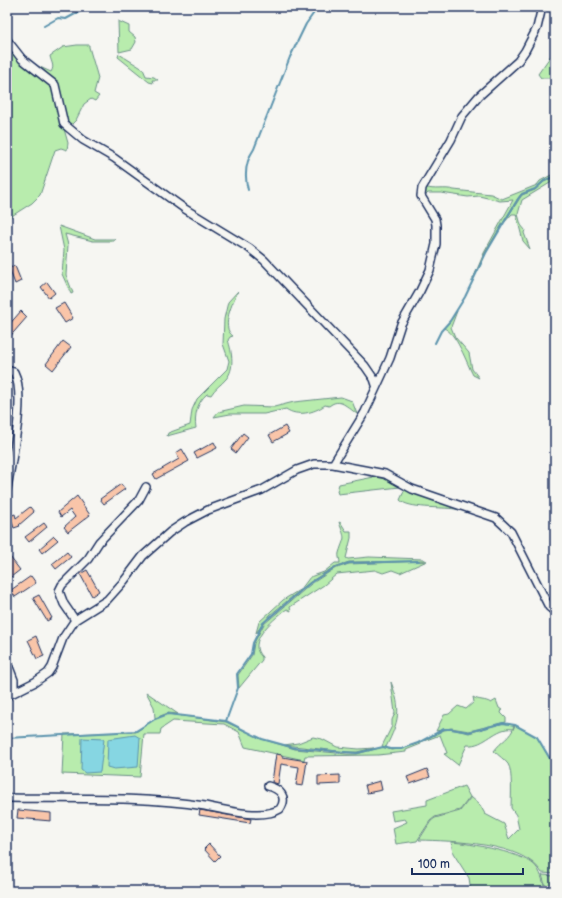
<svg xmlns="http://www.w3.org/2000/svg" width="562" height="898" font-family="'Balsamiq Sans',sans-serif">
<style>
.green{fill:#b8ecad;stroke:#6a8e86}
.water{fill:#86d6e2;stroke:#5b93ad}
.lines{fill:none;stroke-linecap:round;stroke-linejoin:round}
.stream{stroke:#5b93ad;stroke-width:2}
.building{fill:#f9c5a9;stroke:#1b2f5e}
.minor-casing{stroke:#1b2f5e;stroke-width:10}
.minor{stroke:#f6f6f2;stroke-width:7}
</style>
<rect width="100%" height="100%" fill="#f6f6f2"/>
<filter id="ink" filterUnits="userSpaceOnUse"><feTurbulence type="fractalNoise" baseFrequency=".025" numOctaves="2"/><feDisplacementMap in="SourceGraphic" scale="8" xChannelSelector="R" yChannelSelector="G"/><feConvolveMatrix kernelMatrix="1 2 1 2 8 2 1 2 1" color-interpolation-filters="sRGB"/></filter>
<g filter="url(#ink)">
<path class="green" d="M118 21 129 26V32L135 37 136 42 132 49 119 52Z
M7 42 51 83 68 143 67 150 61 148 55 150 40 195 32 203 7 219Z
M77 45H89V47L98 78 94 93 99 96 95 101 91 99 84 104 76 120 69 127 66 123 59 91 33 64 51 72C55 66 51 62 50 56L63 47Z
M555 53V74L551 78H541L538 74 552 54Z
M119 54 143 69 146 76 154 77 158 80H152L153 83 149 82 118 57Z
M555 173V176L543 181 535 189 521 194 518 198 485 253 473 279 484 253 513 200 500 201 479 196 468 197 441 193H428L424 197 425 187C434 191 445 187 454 190L491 194 502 199 537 185 540 181Z
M555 177V180L522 200 518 214 521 225 525 230 524 233 530 249 523 241 516 214H512L503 224 522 195 535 190 544 182Z
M59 226 95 239H115L114 241H93L65 234 68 245 66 275 73 293 71 294 62 274 64 250Z
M238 291C233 302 220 327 233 336L230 337 228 340C232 352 235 369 226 379 221 385 215 388 211 395L207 394C197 402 194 416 196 428L167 436 168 433 190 425 192 410 197 399 227 369 229 361 223 344 224 319 228 302Z
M457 311 451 327 455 337 469 353 472 369 479 378 473 375C467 364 456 331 443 328L447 325Z
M341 397 352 401 357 414C347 407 340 397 329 406L325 405C314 413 297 417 286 409L264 414H230L214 417 218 412 244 406 274 407 294 402Z
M384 475 402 485 400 487 338 494 337 491 339 484Z
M406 487 496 519 504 528C491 518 472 512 455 509 442 507 408 509 400 500Z
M339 522 341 523 346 531H351V538L346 558 348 559 369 557 423 559 427 561 400 573 392 570 383 573 375 570 337 574 324 585 290 607 291 611 287 609 284 611C272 621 246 642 262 657V660L239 688 238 675 252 655 254 643 264 624 311 584 334 569 349 564 424 561 349 562 334 567 310 582 270 615 256 633 259 622 283 600 301 589 310 577 324 572 335 563H340C340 560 338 556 339 553 345 534 346 542 339 522Z
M391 682C402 710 399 721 386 747L382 746 392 726V720L395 713Z
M146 692 178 714 168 713 155 718 154 707Z
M473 697C479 701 485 699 491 703L496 700 499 708 502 710 501 713 506 718V722L469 731 451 728 436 731 444 715 449 714 458 706 466 709 474 702Z
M168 714 226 722 262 739 295 749 347 754H357L383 747 391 750 401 749 418 743 444 730 451 729 469 733 503 723 514 725 513 729C496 726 485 747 467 745L458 765 444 754 447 753 440 735 421 742V744L406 750V752L378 755 305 756 304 760 245 747 239 732 224 724 173 721 161 729 160 734H144L140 777 62 774 64 734 136 732 155 719Z
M515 725 537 737 555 768V874L542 873C524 842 451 841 419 840L431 821 435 818 460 811 471 797 480 805 485 814 504 824 509 839 519 829 516 815 511 808C511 799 513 771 508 764 504 759 499 756 494 751 502 740 510 739 515 725Z
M313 737 322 739 337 747 359 749 374 748 357 752H347L284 745 298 743Z
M464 786 470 797 460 810 435 817 430 821 417 841 396 844 393 828 407 822 405 819 393 821 391 811 427 805V800Z
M451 842C468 843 528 853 537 868 542 875 543 883 546 891H471L469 878 453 853Z
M542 875 555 876V891H547Z"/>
<path class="water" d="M135 735 140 738 138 767 114 769 107 767 108 739Z
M82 738 104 739 100 772 85 773 81 770Z"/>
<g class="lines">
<path class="stream" d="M44 26 58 18 66 19 88 7
M248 190C244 175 245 162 254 149L290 57 306 24 318 7
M435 343 441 331 450 321 465 297 486 253 518 199 522 194 535 189 544 181 555 176
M226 721 238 688 237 674 251 654 253 643 263 623 310 583 334 568 349 563 419 561
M7 738 136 731 155 719 168 714 226 721 262 739 295 748 357 753 383 747 391 749H401L418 743 444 729H451L469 732 503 723 515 725 537 737 555 767"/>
</g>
<path class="building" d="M15 266 21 281 15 284 9 268Z
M47 282 55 293 49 298 41 287Z
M64 303 73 318 65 323 55 308Z
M21 311 27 317 7 340V327Z
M63 341 71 347 53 370 46 364Z
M285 426 289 433 273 442 269 435Z
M243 433 248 437 236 453 231 449Z
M214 442 217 448 197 458 194 453Z
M182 449 189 461 156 479 153 474 179 459 176 453Z
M121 484 125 489 104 504 100 499Z
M77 496 90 515 68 532 64 527 75 517 70 510 61 517 58 512Z
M30 507 34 512 19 525 20 526 14 528 10 516 15 514 16 518Z
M44 523 47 527 29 542 25 537Z
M54 536 58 540 42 553 39 549Z
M67 552 71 557 56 569 52 564Z
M7 553 20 570 7 580Z
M87 570 99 591 92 596 80 574Z
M31 576 36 583 15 597 11 590Z
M39 595 52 618 47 621 33 598Z
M36 636 44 656 37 659 28 640Z
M276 754 282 755V757L307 761 303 786 296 785 299 767 281 764 278 784 272 782Z
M427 769 430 777 410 784 407 777Z
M340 775V784L318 785V776Z
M380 781 382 790 367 793 365 785Z
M18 810 51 813V821L17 818Z
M200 810 251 819 250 823 199 815Z
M209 844 220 856 215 861 204 849Z"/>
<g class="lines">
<g class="minor-casing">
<path id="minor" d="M7 40 22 59 55 85 64 124 83 140 114 158 185 209 249 248 264 260 365 366 374 379 376 385
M7 370 14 372C27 397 11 461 7 489
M333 464 365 412 390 358 401 324 420 291 430 270 436 244V225L435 219 421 196 422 188 451 140 462 116 479 96 518 61 525 51 537 28 542 7
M75 620 64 604 59 591 62 585 88 559 99 542 139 500 146 487
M7 662 14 680V691
M7 696 35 682 48 673 52 667 63 638 75 620 107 600 124 581 143 556 170 532 185 522 208 510 262 490 297 470 314 464H333L385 474 412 489 496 518 511 532 549 607 555 612
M7 798C73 799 140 796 205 806 225 810 262 820 280 809 288 797 280 789 268 786"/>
</g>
<use href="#minor" class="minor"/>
</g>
</g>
<rect width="562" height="898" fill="none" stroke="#f6f6f2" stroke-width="24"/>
<rect x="12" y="12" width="538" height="874" fill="none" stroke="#1b2f5e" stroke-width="1.5" filter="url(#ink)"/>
<path d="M412 868v6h111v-6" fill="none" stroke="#1b2f5e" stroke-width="2"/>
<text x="418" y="868" font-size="12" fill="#1b2f5e" stroke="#f6f6f2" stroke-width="3" paint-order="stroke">100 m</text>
</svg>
